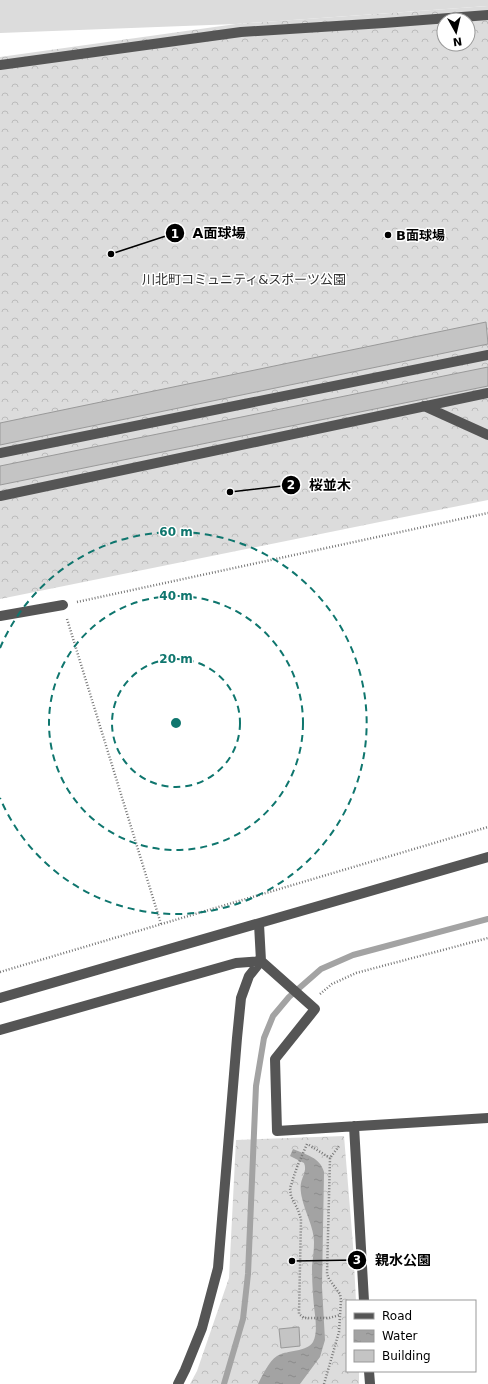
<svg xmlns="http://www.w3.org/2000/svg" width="488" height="1384" font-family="'DejaVu Sans','Noto Sans JP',sans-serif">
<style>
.grass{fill:#dcdcdc}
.forest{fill:url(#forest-crowns);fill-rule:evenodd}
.water{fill:url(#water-ripples)}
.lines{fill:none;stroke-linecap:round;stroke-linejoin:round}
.stream{stroke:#a3a3a3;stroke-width:6}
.building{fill:#c4c4c4;stroke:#999}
.path{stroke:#777;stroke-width:2.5;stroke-dasharray:1 2;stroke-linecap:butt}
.minor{stroke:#555;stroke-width:10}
.ring{fill:none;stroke:#0f766e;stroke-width:2;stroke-dasharray:7 5}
.poi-dot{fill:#000;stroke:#fff;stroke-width:1.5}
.labels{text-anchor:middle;stroke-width:3;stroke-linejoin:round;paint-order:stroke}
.poi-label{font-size:13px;font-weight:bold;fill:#000;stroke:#fff;text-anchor:start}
.park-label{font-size:13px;fill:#333;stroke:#fff}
.centre{fill:#0f766e;stroke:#fff;stroke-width:2}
.ring-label{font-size:12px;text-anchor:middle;font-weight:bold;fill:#0f766e;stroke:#fff;stroke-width:3;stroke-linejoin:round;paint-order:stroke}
.leader{fill:none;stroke:#000;stroke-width:1.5}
.callout-dot{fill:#000;stroke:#fff;stroke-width:1.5}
.mark-label{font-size:12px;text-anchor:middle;font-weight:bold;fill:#fff}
.callout-label{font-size:14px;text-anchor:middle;font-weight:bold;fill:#000;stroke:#fff;stroke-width:3;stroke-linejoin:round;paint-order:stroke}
</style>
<defs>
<pattern id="forest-crowns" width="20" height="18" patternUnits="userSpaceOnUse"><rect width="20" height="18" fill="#dcdcdc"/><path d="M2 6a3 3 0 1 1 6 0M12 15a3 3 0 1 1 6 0" fill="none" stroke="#bbb"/></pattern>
<pattern id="water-ripples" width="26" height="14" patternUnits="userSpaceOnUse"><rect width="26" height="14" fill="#a3a3a3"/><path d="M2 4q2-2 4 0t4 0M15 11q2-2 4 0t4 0" fill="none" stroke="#8b8b8b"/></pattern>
</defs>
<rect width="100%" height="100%" fill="#fff"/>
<path class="grass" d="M0 0H488V6L236 24 0 33Z"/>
<path class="forest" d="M488 6V500L0 599V57L236 24ZM444 20H468V44H444Z
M344 1136 353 1245 356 1301H347V1371H359V1384H190L197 1371 229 1278 236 1140Z"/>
<path class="water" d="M293 1149C306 1155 320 1157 324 1172L322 1287 325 1340 320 1357 300 1384H258C262 1376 269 1361 277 1356 287 1350 307 1352 313 1342 317 1334 316 1324 315 1315 313 1299 312 1283 312 1266 313 1258 314 1250 314 1242 314 1227 305 1213 302 1198 301 1194 300 1187 301 1183 303 1175 307 1170 304 1163L290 1156Z"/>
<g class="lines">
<path class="stream" d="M224 1384 243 1319 248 1274 256 1086 264 1038 273 1016 289 997 321 969 353 955 488 919"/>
</g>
<path class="building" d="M486 322 488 344 0 445V423Z
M488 367V386L0 485V466Z
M299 1327 300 1346 281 1348 279 1329Z"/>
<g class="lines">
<path class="path" d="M77 602 488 513
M67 619 161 924
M0 972 488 827
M320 994 332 984 356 973 488 938
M307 1144 297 1167 290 1188 291 1196 298 1210 301 1219 299 1314 304 1318H329L340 1315
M309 1145 330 1158
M324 1384 339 1332 341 1300 340 1294 329 1279 327 1274 330 1158 339 1146"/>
<path class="minor" d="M0 65 241 32 384 23 488 15
M424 406 488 435
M0 453 488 355
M0 496 488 393
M0 616 63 605
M259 924 261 961 315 1009 275 1059 277 1131 488 1118
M0 998 488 857
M0 1030 236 963 261 961
M354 1126 364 1301
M369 1371 370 1384
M178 1384 185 1370 202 1328 218 1268 237 1038 241 998 249 976 261 961"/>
</g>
<g class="ring">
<circle cx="176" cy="723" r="64"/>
<circle cx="176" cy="723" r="127"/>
<path d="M0 648A191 191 0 1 1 0 798"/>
</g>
<circle class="poi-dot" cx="388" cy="235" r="4"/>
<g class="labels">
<g class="poi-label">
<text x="396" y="240">B面球場</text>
</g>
<g class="park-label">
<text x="244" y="284">川北町コミュニティ&amp;スポーツ公園</text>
</g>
</g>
<circle cx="176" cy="723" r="6" class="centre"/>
<g class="ring-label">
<text x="176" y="536">60 m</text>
<text x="176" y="600">40 m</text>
<text x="176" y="663">20 m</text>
</g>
<path class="leader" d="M111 254L175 233M230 492L291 485M292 1261L357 1260"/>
<g class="callout-dot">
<circle cx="111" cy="254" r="4"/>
<circle cx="230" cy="492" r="4"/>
<circle cx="292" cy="1261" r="4"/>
<circle cx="175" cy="233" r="10"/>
<circle cx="291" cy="485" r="10"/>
<circle cx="357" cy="1260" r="10"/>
</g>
<g class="mark-label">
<text x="175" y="238">1</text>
<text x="291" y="489">2</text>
<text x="357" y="1264">3</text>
</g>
<g class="callout-label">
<text x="219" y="238">A面球場</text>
<text x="330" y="490">桜並木</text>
<text x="403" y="1265">親水公園</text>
</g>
<rect x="346" y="1300" width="130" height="72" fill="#ffffff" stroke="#999999"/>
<rect x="354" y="1313" width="20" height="6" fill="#555555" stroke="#999999"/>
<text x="382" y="1320" font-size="12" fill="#000000">Road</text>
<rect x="354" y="1330" width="20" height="12" fill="url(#water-ripples)" stroke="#999999"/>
<text x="382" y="1340" font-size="12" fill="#000000">Water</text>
<rect x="354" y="1350" width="20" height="12" fill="#c4c4c4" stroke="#999999"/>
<text x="382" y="1360" font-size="12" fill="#000000">Building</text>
<g transform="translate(456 32) rotate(172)"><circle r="19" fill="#ffffff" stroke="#999999"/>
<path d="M0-3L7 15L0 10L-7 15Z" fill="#000000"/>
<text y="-6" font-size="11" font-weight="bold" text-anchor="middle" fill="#000000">N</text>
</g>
</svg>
